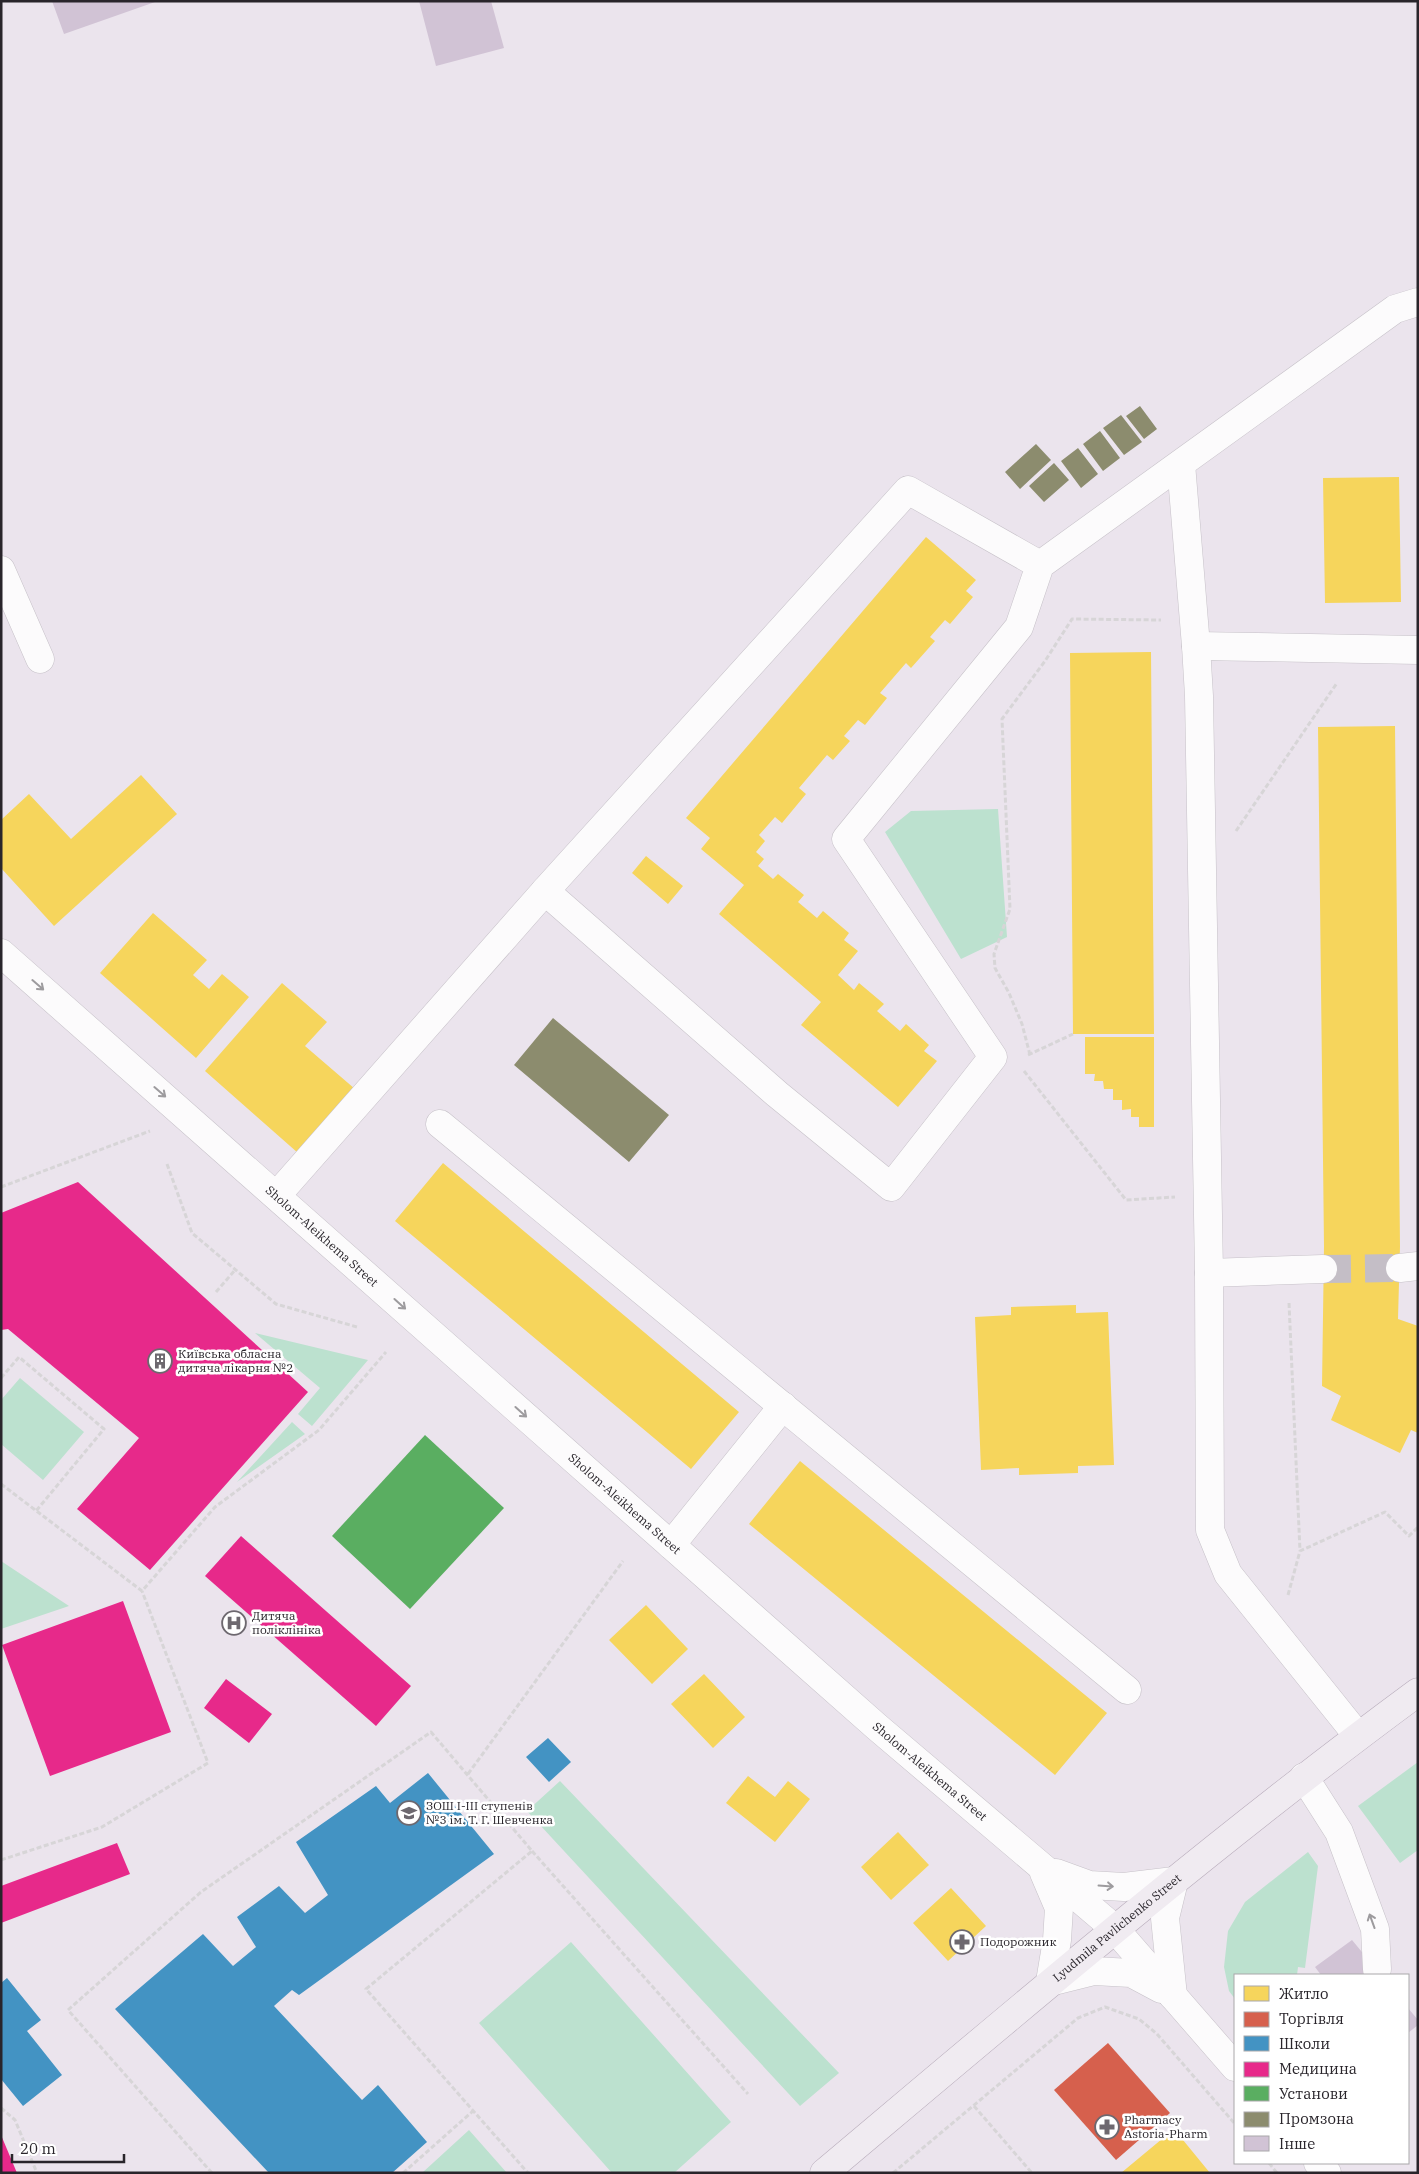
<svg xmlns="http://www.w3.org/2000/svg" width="1419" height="2174" font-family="'IBM Plex Serif',serif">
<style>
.green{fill:#bce1cf}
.homes{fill:#f6d55c}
.shops{fill:#d6604d}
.schools{fill:#4393c3}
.health{fill:#e7298a}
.public{fill:#5aae61}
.industry{fill:#8c8c6e}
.building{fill:#d1c3d5}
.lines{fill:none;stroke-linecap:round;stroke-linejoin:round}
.minor-tunnel{stroke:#c4bec6;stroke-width:28;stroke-dasharray:28 14;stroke-linecap:butt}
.minor-casing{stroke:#c6c1c8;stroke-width:29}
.major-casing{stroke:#b8acbb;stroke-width:29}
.path{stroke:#d7d5d7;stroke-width:3;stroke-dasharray:5 2.5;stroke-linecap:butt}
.minor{stroke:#fcfbfc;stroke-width:28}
.major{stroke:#f0ebf1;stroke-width:28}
.oneway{stroke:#9d9b9e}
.labels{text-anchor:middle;stroke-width:5;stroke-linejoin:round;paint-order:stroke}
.street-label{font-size:12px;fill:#29252b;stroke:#fff}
.poi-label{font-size:12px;fill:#29252b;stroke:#fff;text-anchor:start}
</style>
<rect width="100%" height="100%" fill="#ebe4ed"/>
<path class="green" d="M998 809 1007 937 961 959 885 832 911 811Z
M255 1333 368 1360 312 1426 298 1414 320 1388Z
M20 1378 84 1432 43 1480 1 1444V1400Z
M292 1422 305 1434 237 1482Z
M1 1561 69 1606 1 1629Z
M1418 1762V1850L1400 1863 1358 1806Z
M560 1781 839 2073 800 2106 527 1811Z
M1308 1852 1318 1866 1305 1968 1298 1967 1297 1975H1235V1999L1229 1991 1224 1967 1228 1931 1245 1902Z
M571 1942 731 2122 674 2173H612L479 2023Z
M469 2130 507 2173H422Z"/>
<path class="homes" d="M1399 477 1401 602 1325 603 1323 478Z
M926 537 976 580 966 591 973 597 950 624 945 620 930 637 935 641 911 668 906 663 880 693 887 698 865 725 858 720 844 736 850 741 833 760 827 755 799 788 806 794 782 823 775 817 759 835 765 841 756 852 764 859 758 866 773 879 778 874 804 895 798 902 817 918 823 911 849 933 844 940 858 951 838 975 854 990 859 983 884 1004 877 1011 900 1031 906 1024 929 1045 924 1051 937 1061 898 1107 801 1025 821 1002 719 914 744 885 701 849 710 838 686 818Z
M1151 652 1154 1034H1073L1070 653Z
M1395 726 1400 1246 1398 1319 1418 1326V1433L1411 1430 1400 1453 1331 1420 1341 1396 1322 1386 1324 1246 1318 727Z
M141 775 177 814 54 926 1 868V820L29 794 71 839Z
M646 856 683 886 668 904 632 873Z
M153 913 207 960 193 975 209 989 222 974 249 997 196 1058 100 973Z
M282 983 327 1022 305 1046 355 1089 298 1153 205 1071Z
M1085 1037H1154V1127H1139V1117H1131V1109L1122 1110V1100H1113V1089H1104L1103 1081H1094L1095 1074H1085Z
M443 1163 739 1412 691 1469 395 1221Z
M1076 1305V1313L1108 1312 1114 1465 1078 1466V1473L1019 1475V1468L981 1470 975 1317 1011 1315V1307Z
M800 1461 1107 1713 1055 1775 749 1524Z
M646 1605 688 1649 652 1684 609 1640Z
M704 1674 745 1717 713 1748 671 1704Z
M748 1776 775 1797 788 1781 810 1799 775 1842 726 1803Z
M898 1832 929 1865 891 1900 861 1867Z
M951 1888 986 1926 948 1961 913 1923Z
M1174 2129 1210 2173H1121Z"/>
<path class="shops" d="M1108 2043 1170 2113 1116 2160 1054 2090Z"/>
<path class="schools" d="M548 1738 571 1762 549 1782 526 1757Z
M428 1773 494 1854 299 1995 292 1990 274 2006 362 2100 378 2085 427 2142 392 2173H269L115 2009 203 1934 233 1966 256 1947 237 1917 279 1886 305 1913 328 1895 296 1842 376 1786 390 1803Z
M7 1978 41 2020 27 2031 62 2075 23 2106 1 2079V1983Z"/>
<path class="health" d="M78 1182 308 1392 150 1570 77 1509 139 1438 8 1329 1 1330V1213Z
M241 1536 411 1686 376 1726 205 1576Z
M123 1601 171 1732 50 1776 2 1645Z
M226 1679 272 1714 249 1743 204 1708Z
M117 1843 130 1874 1 1923V1886Z
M1 2135 17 2173H1Z"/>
<path class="public" d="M425 1435 504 1508 410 1609 332 1536Z"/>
<path class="industry" d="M1140 406 1157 429 1144 439 1126 416Z
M1121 415 1142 442 1124 455 1103 428Z
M1100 431 1120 458 1103 471 1083 444Z
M1036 444 1051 460 1020 489 1005 472Z
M1078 448 1098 474 1081 488 1061 461Z
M1054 463 1069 480 1044 502 1029 486Z
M553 1018 669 1115 629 1162 514 1065Z"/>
<path class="building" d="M52 1H155V2L64 34Z
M419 1H491L504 48 436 66Z
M1352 1940 1381 1975H1321L1315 1967Z
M1408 2008 1418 2020V2025L1408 2033Z"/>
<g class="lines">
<path class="minor-tunnel" d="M1323 1269 1400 1268"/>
<g class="minor-casing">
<g id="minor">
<path d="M1181 464 1196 646"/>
<path d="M1040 565 1019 627 846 839 993 1057 891 1187 777 1094 545 891 908 490 1040 565 1395 309 1418 302"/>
<path d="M1 570 40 659"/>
<path id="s1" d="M1 953 877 1727 1114 1928 1235 2067"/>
<path d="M440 1124 1127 1690"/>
<path d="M277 1195 545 891"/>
<path d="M1400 1268 1418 1266"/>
<path d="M1209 1273 1323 1269"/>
<path d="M671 1545 783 1406"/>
<path d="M1358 1736 1228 1574 1210 1530 1209 1273 1199 696 1196 646 1418 650"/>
<path d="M1304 1777 1339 1832 1375 1929 1377 1969"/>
<path d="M1044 1873 1059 1908 1057 1940 1050 1982 1094 1971 1131 1973 1161 1989"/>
<path d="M1056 1873 1089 1885 1124 1887 1174 1881 1165 1918 1173 1996"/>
<path d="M1318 2163 1327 2173"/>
</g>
</g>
<g class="major-casing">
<g id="major">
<path id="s2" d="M824 2173C1019 2009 1213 1843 1418 1692"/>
</g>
</g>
<path class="path" d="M1236 831 1337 683
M1028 1055 1073 1034
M1030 1055 1022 1024 1009 993 995 968 994 954 1010 909 1002 719 1045 661 1072 619 1161 620
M1024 1071 1126 1200 1175 1197
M167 1164 192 1233 276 1304 357 1327
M1 1187 150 1131
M216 1292 235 1270
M1289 1303 1300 1551
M1 1378 19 1357 104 1429 36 1511
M1 1484 142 1591 215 1507 319 1430 386 1352
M1288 1595 1300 1551 1385 1512 1409 1536 1418 1527
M468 1774 623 1561
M532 1851 748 2094
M1 1860 102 1827 208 1763 142 1591
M974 2106 1032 2173
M1 2108 15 2120 37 2173
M1269 2163 1277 2173
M212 2173 68 2010 201 1892 431 1732 532 1851 366 1989 528 2173
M403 2173 473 2111
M893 2173 1078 2018 1105 2007 1139 2019 1157 2034 1235 2124"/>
<use href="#minor" class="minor"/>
<use href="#major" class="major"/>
</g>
<defs><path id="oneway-shaft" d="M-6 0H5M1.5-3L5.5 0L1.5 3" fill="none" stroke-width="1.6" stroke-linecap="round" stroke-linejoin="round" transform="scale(1.25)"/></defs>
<g class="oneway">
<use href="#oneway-shaft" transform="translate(38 985) rotate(41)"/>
<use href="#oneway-shaft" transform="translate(160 1092) rotate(41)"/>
<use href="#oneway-shaft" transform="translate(400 1304) rotate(42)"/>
<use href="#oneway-shaft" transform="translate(521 1412) rotate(42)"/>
<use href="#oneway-shaft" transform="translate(1106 1886) rotate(4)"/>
<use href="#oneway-shaft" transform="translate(1372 1921) rotate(-110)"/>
</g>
<defs>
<g id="building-ring" transform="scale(1.25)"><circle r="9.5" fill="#fff" stroke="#6d686f" stroke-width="1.5"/><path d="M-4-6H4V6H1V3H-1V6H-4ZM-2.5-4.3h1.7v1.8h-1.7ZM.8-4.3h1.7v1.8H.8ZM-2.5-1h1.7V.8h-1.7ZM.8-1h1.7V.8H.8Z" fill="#6d686f"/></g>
<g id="hospital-ring" transform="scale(1.25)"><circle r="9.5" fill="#fff" stroke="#6d686f" stroke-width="1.5"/><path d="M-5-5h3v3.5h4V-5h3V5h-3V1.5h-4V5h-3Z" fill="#6d686f"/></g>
<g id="school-ring" transform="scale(1.25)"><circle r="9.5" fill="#fff" stroke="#6d686f" stroke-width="1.5"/><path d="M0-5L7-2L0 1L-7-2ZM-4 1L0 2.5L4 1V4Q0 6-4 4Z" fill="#6d686f"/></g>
<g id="pharmacy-ring" transform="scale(1.25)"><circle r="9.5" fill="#fff" stroke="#6d686f" stroke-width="1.5"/><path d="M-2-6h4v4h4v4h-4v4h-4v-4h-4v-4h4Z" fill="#6d686f"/></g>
</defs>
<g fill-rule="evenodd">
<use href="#building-ring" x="160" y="1361"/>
<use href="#hospital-ring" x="234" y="1623"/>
<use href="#school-ring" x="409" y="1813"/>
<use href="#pharmacy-ring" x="962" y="1942"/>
<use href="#pharmacy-ring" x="1107" y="2127"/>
</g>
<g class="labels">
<g class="street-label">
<text dy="4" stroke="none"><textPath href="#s1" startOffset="428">Sholom-Aleikhema Street</textPath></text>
<text dy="4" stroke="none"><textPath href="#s1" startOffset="832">Sholom-Aleikhema Street</textPath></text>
<text dy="4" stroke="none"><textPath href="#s1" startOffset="1238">Sholom-Aleikhema Street</textPath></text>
<text dy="4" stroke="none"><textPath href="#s2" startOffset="382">Lyudmila Pavlichenko Street</textPath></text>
</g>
<g class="poi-label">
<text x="178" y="1358">Київська обласна<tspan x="178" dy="14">дитяча лікарня №2</tspan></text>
<text x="252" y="1620">Дитяча<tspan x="252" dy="14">поліклініка</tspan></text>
<text x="426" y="1810">ЗОШ І-ІІІ ступенів<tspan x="426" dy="14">№3 ім. Т. Г. Шевченка</tspan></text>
<text x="980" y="1946">Подорожник</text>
<text x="1124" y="2124">Pharmacy<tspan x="1124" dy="14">Astoria-Pharm</tspan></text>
</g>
</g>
<rect width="1419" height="2174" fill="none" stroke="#29252b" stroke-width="5"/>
<rect x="1234" y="1974" width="175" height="190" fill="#ffffff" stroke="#a9a8aa"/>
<rect x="1244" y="1986" width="25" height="15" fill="#f6d55c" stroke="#a9a8aa"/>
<text x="1279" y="1999" font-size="15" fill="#29252b">Житло</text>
<rect x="1244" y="2012" width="25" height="15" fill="#d6604d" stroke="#a9a8aa"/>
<text x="1279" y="2024" font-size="15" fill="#29252b">Торгівля</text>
<rect x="1244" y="2036" width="25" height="15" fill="#4393c3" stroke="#a9a8aa"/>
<text x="1279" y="2049" font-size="15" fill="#29252b">Школи</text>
<rect x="1244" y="2062" width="25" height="15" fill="#e7298a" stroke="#a9a8aa"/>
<text x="1279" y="2074" font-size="15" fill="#29252b">Медицина</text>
<rect x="1244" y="2086" width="25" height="15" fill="#5aae61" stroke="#a9a8aa"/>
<text x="1279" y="2099" font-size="15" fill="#29252b">Установи</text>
<rect x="1244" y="2112" width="25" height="15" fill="#8c8c6e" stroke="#a9a8aa"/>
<text x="1279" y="2124" font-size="15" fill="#29252b">Промзона</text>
<rect x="1244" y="2136" width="25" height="15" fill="#d1c3d5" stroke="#a9a8aa"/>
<text x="1279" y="2149" font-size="15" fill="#29252b">Інше</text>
<path d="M12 2154v8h112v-8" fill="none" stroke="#29252b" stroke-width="2.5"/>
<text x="20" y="2154" font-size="15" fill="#29252b" stroke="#ffffff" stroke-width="4" paint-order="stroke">20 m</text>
</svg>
